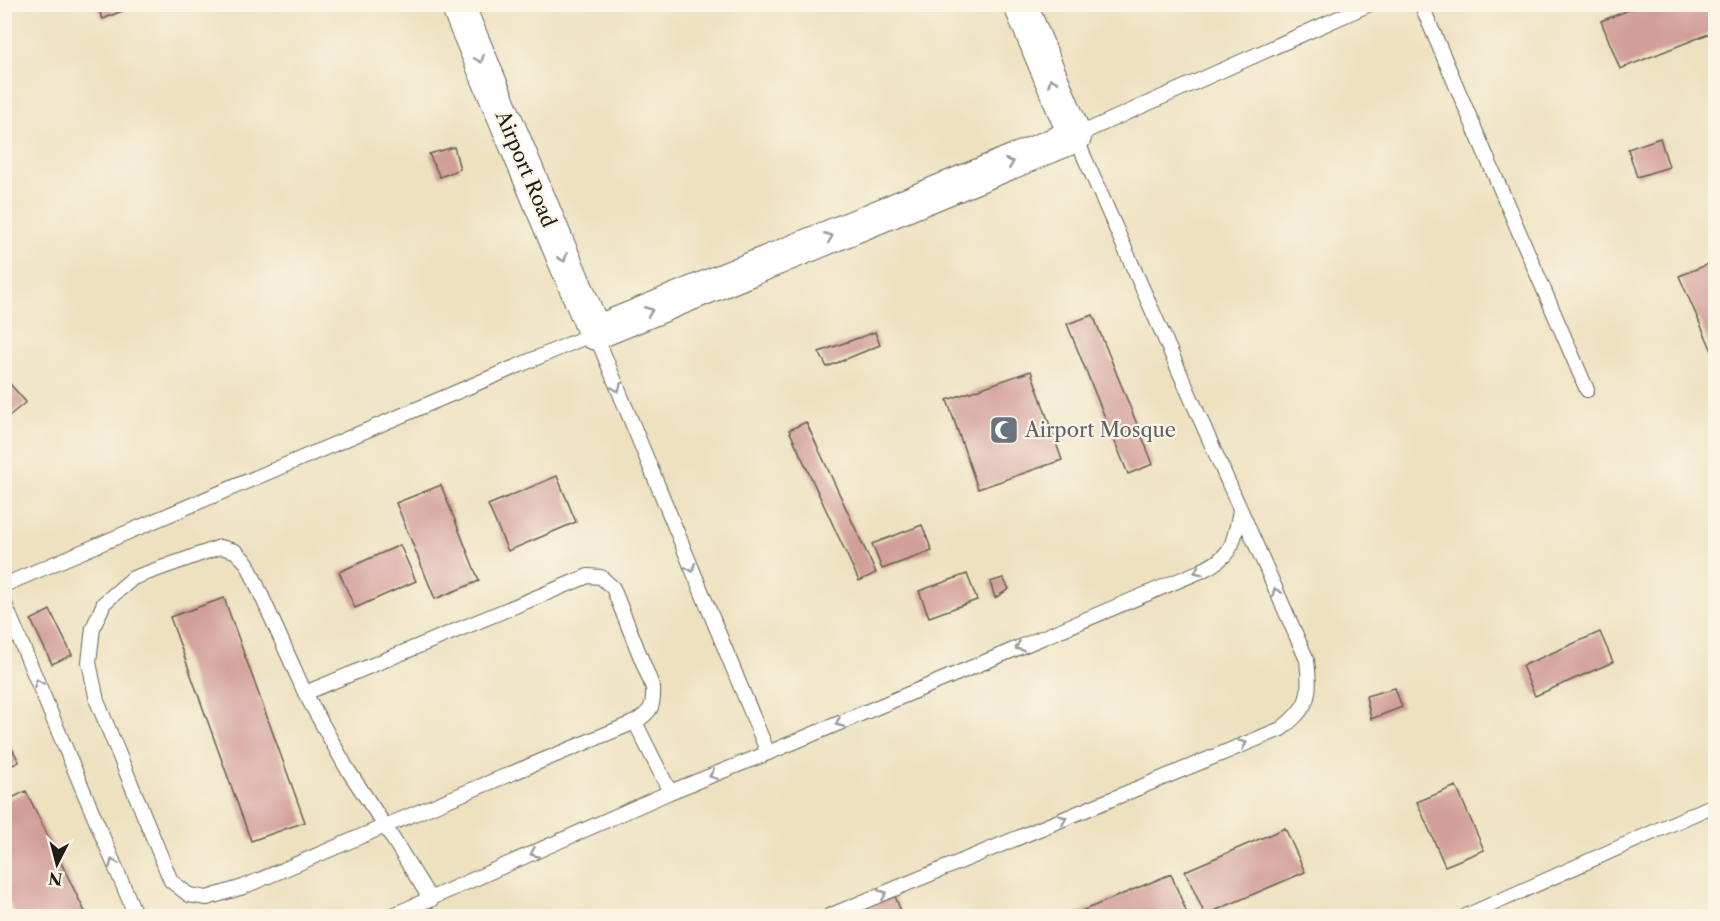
<svg xmlns="http://www.w3.org/2000/svg" width="1720" height="921" font-family="'Libre Caslon Text',serif">
<style>
.building{fill:#d19e99}
.lines{fill:none;stroke-linecap:round;stroke-linejoin:round}
.service-casing{stroke:#656155;stroke-width:16}
.tertiary-casing{stroke:#656155;stroke-width:35}
.service{stroke:#fff;stroke-width:14}
.tertiary{stroke:#fff;stroke-width:33}
.oneway{stroke:#999}
.labels{text-anchor:middle;stroke-width:4.5;stroke-linejoin:round;paint-order:stroke}
.street-label{font-size:20px;fill:#1c1c1c;stroke:#fcf5e5}
.worship-label{font-size:20px;fill:#5b616d;stroke:#fcf5e5;text-anchor:start}
</style>
<rect width="100%" height="100%" fill="#fcf5e5"/>
<filter id="ink" filterUnits="userSpaceOnUse"><feTurbulence type="fractalNoise" baseFrequency=".0167" numOctaves="2"/><feDisplacementMap in="SourceGraphic" scale="12" xChannelSelector="R" yChannelSelector="G"/><feConvolveMatrix kernelMatrix="1 2 1 2 8 2 1 2 1" color-interpolation-filters="sRGB"/></filter>
<filter id="wash" filterUnits="userSpaceOnUse"><feTurbulence type="fractalNoise" baseFrequency=".008" numOctaves="4" result="noise"/><feDisplacementMap in="SourceGraphic" scale="24" xChannelSelector="R" yChannelSelector="G"/><feGaussianBlur stdDeviation="1.35" result="paint"/><feColorMatrix in="noise" values="0 0 0 0 0 0 0 0 0 0 0 0 0 0 0 0 0 1.4 0 .05"/><feComposite in="paint" operator="in"/></filter>
<g filter="url(#wash)">
<rect width="100%" height="100%" fill="#ede1c0"/>
<g id="blocks">
<path class="building" d="M95 4H126L127 9 103 19Z
M1644 4H1716V31L1620 69 1601 21Z
M1660 138 1669 167 1637 177 1628 149Z
M454 147 460 169 440 177 429 154Z
M1716 261V360L1679 276Z
M1093 315 1153 464 1128 474 1067 324Z
M875 332 880 345 827 367 819 352Z
M1031 371 1062 460 978 489 947 400Z
M4 377 26 402 4 420Z
M806 422 876 573 859 581 789 430Z
M557 476 576 522 508 551 488 505Z
M441 485 479 581 435 599 396 503Z
M922 525 932 551 882 569 872 544Z
M400 545 416 581 355 608 339 572Z
M967 574 977 600 929 617 919 591Z
M1003 578 1009 589 995 598 990 582Z
M224 598 305 822 251 841 170 617Z
M50 610 72 655 52 664 31 620Z
M1600 632 1613 662 1535 696 1522 666Z
M1395 688 1402 707 1371 719 1366 696Z
M4 733 19 762 4 769Z
M1456 786 1484 850 1445 866 1417 802Z
M26 791 86 914 80 916H16L4 892V802Z
M1285 828 1305 872 1205 915 1185 871Z
M1171 874 1188 916H1073L1072 915Z
M894 894 903 916H842Z"/>
</g>
</g>
<g filter="url(#ink)">
<use href="#blocks" fill-opacity="0" stroke="#656155" stroke-width="1.5"/>
<g class="lines">
<g class="service-casing">
<path id="service" d="M1421 4 1587 390
M4 585 595 333 768 753
M4 602 136 916
M305 693 247 563 235 551 220 547 133 578 104 603 93 628 89 662 97 701 171 881 189 895 207 898 243 887 385 826 635 722C651 712 654 707 653 688L613 588 601 577 588 576 305 693 346 767 385 826 431 900
M635 722 670 792
M391 916 670 792 768 753 1201 571C1234 555 1233 544 1240 511
M829 916 1281 729C1310 706 1311 696 1307 660L1075 136 1370 4
M1466 916 1716 804"/>
</g>
<g class="tertiary-casing">
<path id="tertiary" d="M457 4 595 333 1075 136 1020 4"/>
</g>
<use href="#service" class="service"/>
<use href="#tertiary" class="tertiary"/>
</g>
<defs><path id="oneway-chevron" d="M-2-3.5L2.5 0L-2 3.5" fill="none" stroke-width="1.6" stroke-linecap="round" stroke-linejoin="round" transform="scale(1.5)"/></defs>
<g class="oneway">
<use href="#oneway-chevron" transform="translate(480 59) rotate(67)"/>
<use href="#oneway-chevron" transform="translate(1052 82) rotate(-113)"/>
<use href="#oneway-chevron" transform="translate(1010 163) rotate(-22)"/>
<use href="#oneway-chevron" transform="translate(829 237) rotate(-22)"/>
<use href="#oneway-chevron" transform="translate(563 258) rotate(67)"/>
<use href="#oneway-chevron" transform="translate(649 311) rotate(-22)"/>
<use href="#oneway-chevron" transform="translate(617 388) rotate(68)"/>
<use href="#oneway-chevron" transform="translate(691 568) rotate(68)"/>
<use href="#oneway-chevron" transform="translate(1198 571) rotate(156)"/>
<use href="#oneway-chevron" transform="translate(1276 592) rotate(-113)"/>
<use href="#oneway-chevron" transform="translate(1019 647) rotate(157)"/>
<use href="#oneway-chevron" transform="translate(38 683) rotate(-113)"/>
<use href="#oneway-chevron" transform="translate(839 723) rotate(157)"/>
<use href="#oneway-chevron" transform="translate(1243 744) rotate(-23)"/>
<use href="#oneway-chevron" transform="translate(713 775) rotate(159)"/>
<use href="#oneway-chevron" transform="translate(1063 819) rotate(-23)"/>
<use href="#oneway-chevron" transform="translate(534 853) rotate(156)"/>
<use href="#oneway-chevron" transform="translate(113 863) rotate(-113)"/>
<use href="#oneway-chevron" transform="translate(883 894) rotate(-23)"/>
</g>
</g>
<defs>
<g id="mosque-square" transform="scale(1.5)"><rect x="-9" y="-9" width="18" height="18" rx="4" fill="#6b7280" stroke="#fcf5e5"/><path d="M3.5-4.9A6 6 0 1 0 3.5 4.9A5 5 0 1 1 3.5-4.9Z" fill="#fff"/></g>
</defs>
<g fill-rule="evenodd">
<use href="#mosque-square" x="1004" y="430"/>
</g>
<g class="labels">
<g class="street-label">
<text transform="translate(526 169) rotate(67)" y="7">Airport Road</text>
</g>
<g class="worship-label">
<text x="1025" y="437">Airport Mosque</text>
</g>
</g>
<rect width="1720" height="921" fill="none" stroke="#fcf5e5" stroke-width="24"/>
<g transform="translate(57 864) rotate(186)" stroke="#fcf5e5" stroke-width="4.5" paint-order="stroke">
<path d="M0-4.5L10 22L0 15L-10 22Z" fill="#1c1c1c"/>
<text y="-9" font-size="16" font-weight="bold" text-anchor="middle" fill="#1c1c1c">N</text>
</g>
</svg>
